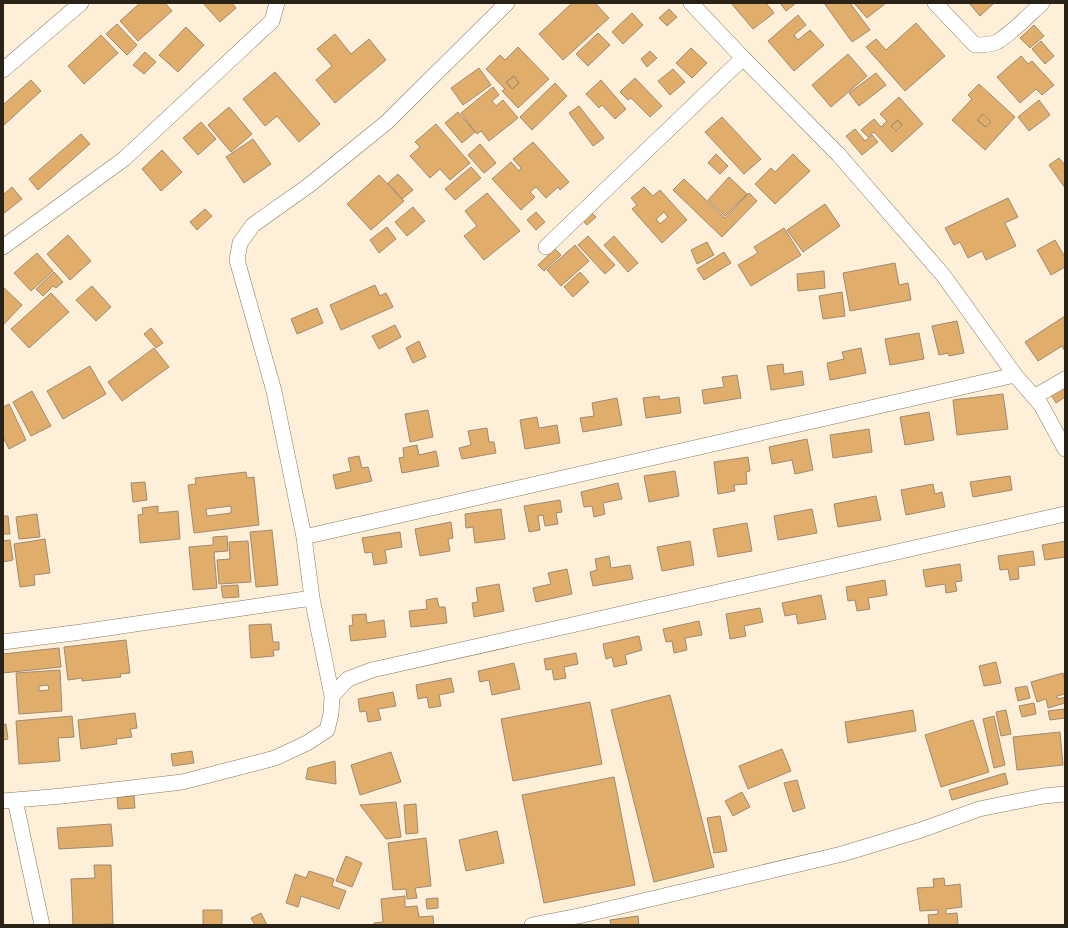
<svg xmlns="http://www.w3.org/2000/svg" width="1068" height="928" font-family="Lato,sans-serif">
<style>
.building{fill:#e1ad6b;stroke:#9f8a72;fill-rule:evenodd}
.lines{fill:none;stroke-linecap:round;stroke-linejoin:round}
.minor-casing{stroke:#89795f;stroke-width:16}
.minor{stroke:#fff;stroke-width:15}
</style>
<rect width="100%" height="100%" fill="#feefd8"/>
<path class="building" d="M140 3H165L172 11 138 41 120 21Z
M203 3H232L236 8 220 22Z
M572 3H595L609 18 563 60 539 34Z
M731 3H766L774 13 753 29Z
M780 3H796L786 11Z
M824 3H850L870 30 852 42Z
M854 3H886L867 18Z
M969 3H994L980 16Z
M669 9 677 17 667 26 659 18Z
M632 13 643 25 623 44 612 32Z
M798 15 806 25 794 35 798 40 810 30 824 45 794 71 768 41Z
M916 23 945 56 905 91 866 47 876 39 886 50Z
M117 24 137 45 127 55 106 34Z
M1034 25 1044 36 1030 48 1020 38Z
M186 27 204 45 178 72 159 55Z
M598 33 610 45 588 66 576 54Z
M335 34 351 54 369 39 386 60 335 103 316 80 332 66 317 49Z
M101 35 118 53 84 84 68 66Z
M1041 41 1054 56 1045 64 1032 49Z
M518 47 549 79 518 108 502 91 505 89 486 69 500 55 505 60ZM514 76 519 83 512 89 506 82Z
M691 48 707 63 692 78 676 63Z
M650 51 657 58 647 67 641 59Z
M145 52 156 62 144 74 133 65Z
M848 54 867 76 831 107 812 85Z
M1021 56 1028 64 1032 61 1054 85 1042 95 1036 89 1020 103 997 77Z
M479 68 491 85 463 105 451 88Z
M673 69 685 82 670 95 658 81Z
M275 72 320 124 299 142 277 116 265 126 243 99Z
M876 73 886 85 859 106 849 93Z
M514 76 519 83 512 89 506 82Z
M635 78 662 106 650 117 631 98 628 100 620 92Z
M31 80 41 91 3 126V105Z
M601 80 626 109 615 119 602 105 599 108 586 94Z
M555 83 567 96 532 130 520 117Z
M979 84 1015 117 985 150 952 120 972 99 968 95ZM983 114 991 122 986 127 977 120Z
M493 87 499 95 492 101 496 106 503 100 518 118 489 141 481 131 477 134 461 113Z
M899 97 923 124 892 152 874 132 868 137 861 130 874 119 881 127 887 121 880 114ZM898 120 902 125 896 131 891 126Z
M1039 100 1050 115 1029 131 1018 117Z
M579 106 604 138 593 146 569 113Z
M229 107 252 134 231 152 208 125Z
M458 112 475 132 462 143 445 123Z
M983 114 991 122 986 127 977 120Z
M722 117 761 159 744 174 705 132Z
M898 120 902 125 896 131 891 126Z
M201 122 216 139 198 155 183 138Z
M436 124 470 163 450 180 440 169 430 178 410 156 420 147 415 142Z
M855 129 865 141 872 135 878 142 862 155 846 136Z
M81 134 90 144 38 190 29 179Z
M253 139 271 164 244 183 226 157Z
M533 142 569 182 560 190 558 187 546 198 536 187 530 192 535 197 521 210 492 179 511 162 519 171 521 168 513 159Z
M480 144 496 163 484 173 468 155Z
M162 150 182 172 161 191 142 169Z
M716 154 728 166 720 174 708 163Z
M793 154 810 171 775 204 755 184 771 168 775 172Z
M1059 158 1065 165V188L1049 165Z
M471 167 481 178 455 200 445 189Z
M398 174 413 190 402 199 388 183Z
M379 175 404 201 371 230 347 204Z
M729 177 747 194 725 216 708 200Z
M684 179 725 218 749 193 757 201 722 237 673 190Z
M12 187 22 199 3 214V195Z
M644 187 653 196 660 190 687 220 662 243 632 209 637 205 631 198ZM664 212 668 217 660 224 656 219Z
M487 193 520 231 484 260 464 236 477 226 465 211Z
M1008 198 1018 217 1005 223 1016 246 986 260 982 251 968 258 960 242 954 245 945 228Z
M825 204 840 226 803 252 787 230Z
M413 207 425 221 407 236 395 222Z
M205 209 212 216 197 230 190 222Z
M590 211 596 217 587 225 582 220Z
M536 212 545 222 536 230 527 220Z
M387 227 396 239 379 253 370 240Z
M784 228 801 255 751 286 738 265 758 253 754 247Z
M68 235 91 261 70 280 47 254Z
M588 236 615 265 605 274 578 245Z
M614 236 638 263 628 272 604 245Z
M1055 240 1065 257V267L1051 275 1037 250Z
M707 242 714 255 697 264 691 250Z
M575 245 589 261 561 286 547 270Z
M555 249 561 255 544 271 538 265Z
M724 252 731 263 704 280 697 269Z
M37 253 53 271 31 291 14 273Z
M895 263 899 285 908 283 911 300 850 311 843 273Z
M824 271 825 288 798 291 797 274Z
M54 272 63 282 56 288 53 286 43 296 36 289Z
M580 272 589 282 573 297 564 287Z
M375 285 380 296 386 293 393 307 341 330 330 305Z
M92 286 111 307 96 321 76 300Z
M3 287 22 305 4 324 3 323Z
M842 292 845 316 823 319 819 296Z
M51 293 69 312 29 348 11 329Z
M317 308 323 323 297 334 291 319Z
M1065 316V351L1062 346 1038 361 1025 342Z
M957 321 964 353 949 356 948 353 939 355 932 326Z
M395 325 401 337 379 349 372 336Z
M151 328 163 343 156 348 144 334Z
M919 333 924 359 890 365 885 339Z
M419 341 426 357 413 363 406 348Z
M154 348 169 367 122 401 108 382Z
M861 348 866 373 830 380 827 363 844 359 842 352Z
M783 364 784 374 802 371 804 385 771 390 767 366Z
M90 366 106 394 63 419 47 391Z
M737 375 741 398 704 404 702 390 724 387 722 377Z
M1065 384V397L1056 403 1050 393Z
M32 391 51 426 31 436 13 402Z
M1003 394 1008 429 957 435 953 400Z
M659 396 660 400 679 397 681 413 646 418 643 398Z
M617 398 622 425 583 432 580 418 594 416 592 403Z
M9 404 26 440 9 449 3 437V407Z
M428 410 433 437 410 442 405 414Z
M929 412 934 440 905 445 900 417Z
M537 417 539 428 557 425 560 443 525 449 520 420Z
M487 428 489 442H494L496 453 462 459 459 448 471 445 468 431Z
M869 429 872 452 833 458 830 435Z
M807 439 813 470 795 474 792 460 772 464 769 447Z
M417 445 419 455 436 451 439 466 402 473 399 458 404 457 403 448Z
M359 456 362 468 368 467 372 481 336 489 333 475 351 471 348 458Z
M748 457 750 471 746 472 747 484 734 485 735 491 718 494 714 462Z
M675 471 679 496 649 502 644 476Z
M246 472 247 478 254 477 259 525 194 533 188 485 196 484 195 478ZM231 506V513L207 516 206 509Z
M1010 476 1012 490 973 497 970 482Z
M145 482 147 500 133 502 131 483Z
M618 483 622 499 603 503 605 514 594 517 592 506 584 507 581 492Z
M933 484 935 494 942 492 945 507 906 515 901 490Z
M876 496 881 520 838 527 834 504Z
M560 500 562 512 556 513 558 524 545 526 543 515 538 516 540 530 529 532 524 506Z
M158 506V513L178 511 180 539 140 543 138 515 143 514 142 508Z
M501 509 505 539 475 543 473 527 466 528 465 514Z
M812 509 817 533 778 540 774 516Z
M37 514 40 537 19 539 16 517Z
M3 516H8L10 534H3Z
M451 522 453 538 448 539 450 551 420 556 415 529Z
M747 523 752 551 718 557 713 529Z
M272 530 278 585 256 587 250 532Z
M400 532 402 547 385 550 387 563 374 565 372 552 365 553 362 538Z
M227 536 228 551 214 552 217 588 193 590 189 547 213 545V537Z
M45 539 50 573 34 575 35 585 20 587 14 544Z
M10 540 13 560 3 562V541Z
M248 541 251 582 219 584 217 560 230 559 229 542Z
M690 541 694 565 662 571 657 547Z
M1065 541V557L1045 560 1042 545Z
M1033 551 1035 565 1018 567 1019 579 1010 580 1008 569 1000 570 998 556Z
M609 556 611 568 630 565 633 579 593 586 590 572 597 570 595 559Z
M960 564 962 581 955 582 957 591 946 593 945 584 926 587 923 570Z
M567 569 572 594 536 602 533 588 551 584 548 573Z
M885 580 887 595 868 598 870 609 857 611 855 600 848 601 846 587Z
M499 584 504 611 474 617 472 603 478 602 476 588Z
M238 585 239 597 223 598 221 586Z
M821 595 826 619 798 624 796 614 785 616 782 603Z
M437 598 439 607H445L447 623 411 627 409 611 427 609 426 600Z
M760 608 763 622 744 626 746 636 730 639 726 614Z
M366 614 367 623 384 620 386 637 351 641 349 626 353 625 352 615Z
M699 621 702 635 685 638 687 650 674 653 672 641 666 642 663 629Z
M271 624 273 642H279V650H273L274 656 251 658 249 625Z
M639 636 642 650 625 655 627 664 614 667 612 657 606 659 603 644Z
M126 640 130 673 120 674 121 677 82 681V678L68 680 64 647Z
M59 648 61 667 3 673V654Z
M576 653 578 664 564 667 566 678 554 680 552 669 546 670 544 659Z
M996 662 1001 683 984 686 979 666Z
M514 663 520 689 492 695 489 680 480 682 478 671Z
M60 670 62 711 19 714 16 673ZM48 685 49 690 39 691V686Z
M1063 673 1065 682V694L1057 696 1058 699 1065 697V703L1048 708 1046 699 1037 702 1031 682Z
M451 678 454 692 439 695 441 706 429 708 427 697 418 699 416 685Z
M1027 686 1030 698 1018 701 1015 688Z
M393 692 396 706 378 709 381 720 368 722 366 711 360 712 358 699Z
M670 695 714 867 654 882 611 710Z
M590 702 602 764 513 781 501 719Z
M1034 703 1036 714 1022 717 1019 706Z
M1064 709 1065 718 1050 720 1048 711Z
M913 710 916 731 848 743 845 722Z
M1006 710 1011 734 1001 736 996 712Z
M135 713 137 728 130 729 132 737 116 739 117 744 81 749 78 720Z
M72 716 74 737 58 738 60 761 19 764 16 721Z
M994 716 1005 765 994 768 983 719Z
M973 720 989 772 941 787 925 735Z
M6 724 8 739 3 740V725Z
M1060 732 1063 765 1017 770 1013 737Z
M782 749 791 771 748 789 739 766Z
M192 751 194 763 173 766 171 754Z
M391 752 401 782 360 795 351 765Z
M335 761 336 784 306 779 308 768Z
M1005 773 1008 784 952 800 949 790Z
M614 777 635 885 544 903 522 795Z
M797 780 805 808 793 812 784 783Z
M742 792 750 807 733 816 725 801Z
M134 796 135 808 118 809 117 797Z
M396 802 401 837 386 839 360 805Z
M416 804 418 833 406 834 404 805Z
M720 816 727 851 714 853 707 818Z
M111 824 113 846 59 849 57 828Z
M497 831 504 863 466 871 459 840Z
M426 838 431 886 415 888 417 898 407 899 406 889 393 890 388 843Z
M346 856 362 863 352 887 336 881Z
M94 865H111L113 924 73 925 71 879 95 878Z
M309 871 334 879 332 886 346 891 339 909 301 896 298 907 286 903 295 874 306 878Z
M944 878 945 886 960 884 962 907 946 909V914L957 913 958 925H929L928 915 938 914V910L920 911 917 888 934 887 933 879Z
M405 896V907L417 906 419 917 433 916 434 925H374V923L383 922 381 899Z
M438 898V908L427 909 426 899Z
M203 910H222V925H233H203Z
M261 913 267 925H255L251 918Z
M638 916 639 925H611L610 920Z"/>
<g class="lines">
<g class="minor-casing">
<path id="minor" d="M691 3 743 58 838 154 943 275 1015 375 1041 405 1065 449
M935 3 975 45C983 45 990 45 997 42 1013 32 1028 16 1042 3
M3 70 81 3
M3 247 124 159 272 21 277 3
M546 247 743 58
M1034 397 1065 379
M304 537 1015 375
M3 642 81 632 312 598
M332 696 348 679 372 670 1065 514
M15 800 42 925
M3 801 62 796 182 782 275 758 307 743 327 730 331 714 332 696 312 598 304 537 274 391 237 260 240 243 253 225 308 186 387 122 507 3
M532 925 583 915 842 854 921 830 979 809 1044 796 1065 794"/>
</g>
<use href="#minor" class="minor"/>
</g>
<rect width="1068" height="928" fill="none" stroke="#282217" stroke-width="8"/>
</svg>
